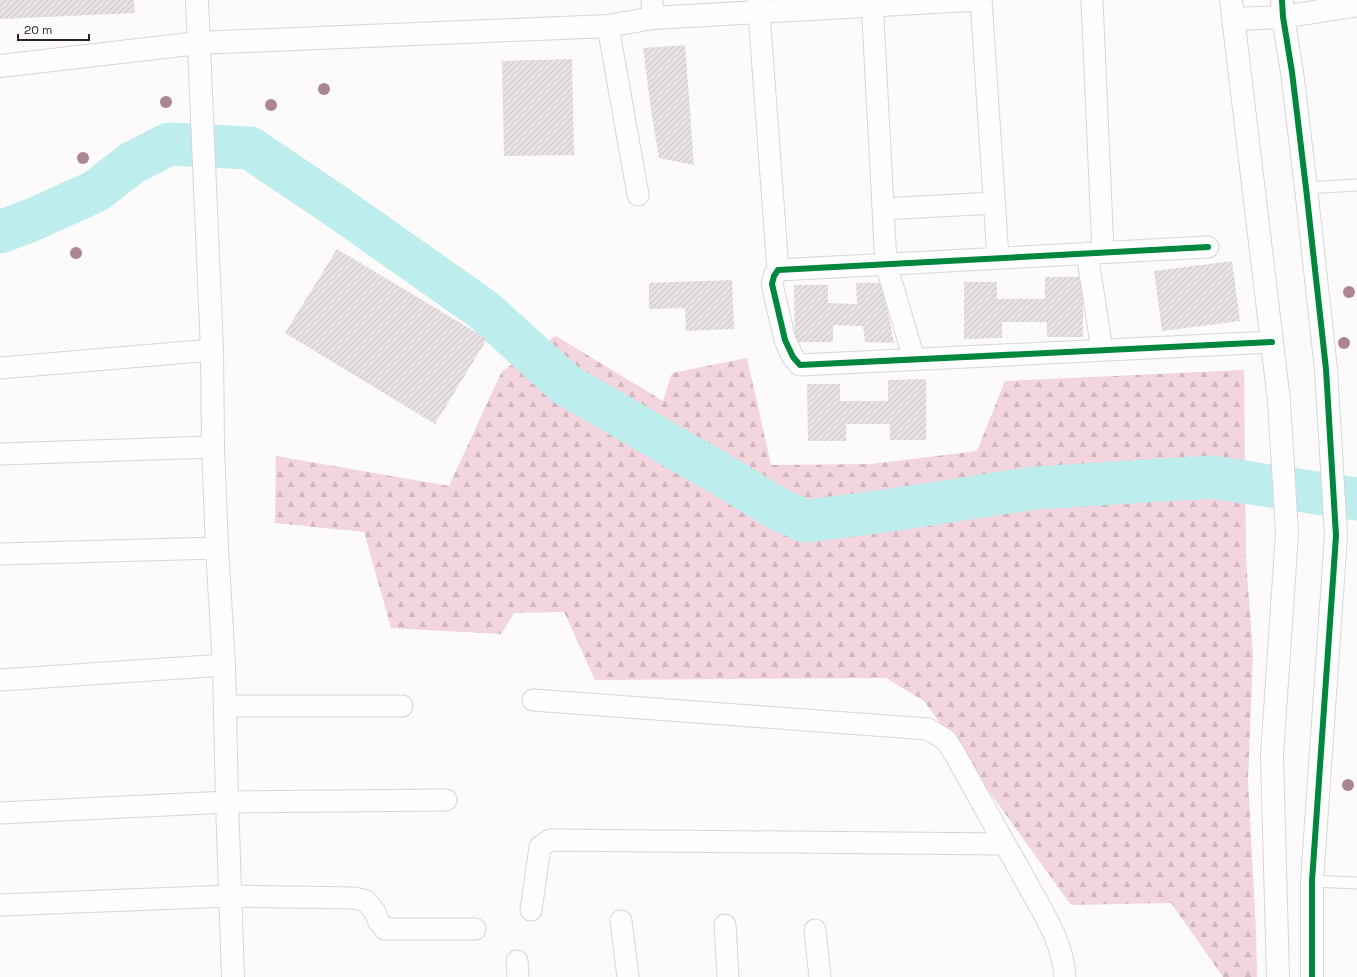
<svg xmlns="http://www.w3.org/2000/svg" width="1357" height="977" font-family="'Space Grotesk',sans-serif">
<style>
.forest{fill:url(#forest-firs)}
.lines{fill:none;stroke-linecap:round;stroke-linejoin:round}
.river{stroke:#bdedec;stroke-width:43}
.building{fill:url(#building-hatch)}
.service-casing{stroke:#dad4d6;stroke-width:13}
.minor-casing{stroke:#dad4d6;stroke-width:23}
.tertiary-casing{stroke:#dad4d6;stroke-width:24}
.service{stroke:#fffefe;stroke-width:11}
.minor{stroke:#fffefe;stroke-width:21}
.tertiary{stroke:#fffefe;stroke-width:22}
.cycleway-casing{stroke:#fff;stroke-width:8}
.cycleway{stroke:#00873e;stroke-width:6}
.tree{fill:#ab8594}
</style>
<defs>
<pattern id="forest-firs" width="22" height="20" patternUnits="userSpaceOnUse"><rect width="22" height="20" fill="#f2d5de"/><path d="M5 1l3.5 6h-7zM16 11l3.5 6h-7z" fill="#d0b7be"/></pattern>
<pattern id="building-hatch" width="6" height="6" patternUnits="userSpaceOnUse"><rect width="6" height="6" fill="#e7e1e3"/><path d="M-1 1l2-2M0 6l6-6M5 7l2-2" fill="none" stroke="#c6c1c3"/></pattern>
</defs>
<rect width="100%" height="100%" fill="#fdfafb"/>
<path class="forest" d="M556 336 663 401 672 373 747 358 771 465 871 464 977 451 1005 381 1244 370 1246 559 1253 655 1248 780 1256 930 1257 977H1223L1171 903 1071 905 924 701 886 678 595 680 564 612 514 613 501 634 391 628 364 532 275 523 276 456 449 486 502 371Z"/>
<g class="lines">
<path class="river" d="M0 232 32 220 96 191 132 163 169 144 250 148 336 206 485 311 565 384 732 481 780 510 806 521 885 511 1035 488 1211 477 1357 499"/>
</g>
<path class="building" d="M0 0H134L135 13 0 19Z
M685 45 694 165 659 158 651 110 643 48Z
M572 59 574 155 504 156 502 61Z
M337 249 487 339 435 424 285 333Z
M1232 261 1240 321 1162 331 1154 271Z
M1045 277H1083V337H1047V322H1002V338L964 339V282H997V299H1045Z
M732 280 734 329 686 331 685 308 649 309V283Z
M856 283H882L894 343 865 342 863 326 833 325V342H795L794 285H828V303L857 304Z
M926 379V440H890V424H846V441H808L807 384H840V401H888V380Z"/>
<g class="lines">
<g class="service-casing">
<path id="service" d="M1306 188 1357 185
M1312 881 1357 883"/>
</g>
<g class="minor-casing">
<path id="minor" d="M652 0 653 18
M758 0 778 270
M872 0 886 264 914 359
M981 0 998 258
M1092 0 1103 252
M608 26 638 195
M883 209 994 203
M1208 247 778 270 774 276 772 284 785 340 793 357 800 365 1272 342
M1087 253 1102 350
M0 368 212 350
M0 454 213 447
M0 554 217 548
M0 680 224 665
M533 700 928 729 946 740 955 754C977 794 999 834 1022 874 1039 907 1063 939 1065 977
M225 706H402
M0 813 227 802 446 800
M0 905 230 896 354 898 366 901 375 912 379 922 385 929H475
M531 910 540 847 550 840 1005 844
M621 921 628 977
M725 925 728 977
M815 930 820 977
M517 961 518 977"/>
</g>
<g class="tertiary-casing">
<path id="tertiary" d="M197 0 212 350 213 447 217 548 224 665 227 802 233 977
M1231 0 1279 401 1287 533 1272 756 1278 977
M1282 0 1283 17 1292 72 1306 188 1326 369 1336 536 1312 881V977
M1233 19 1283 17 1357 5
M0 66 198 43 608 26 653 18 970 0"/>
</g>
<use href="#service" class="service"/>
<use href="#minor" class="minor"/>
<use href="#tertiary" class="tertiary"/>
<g class="cycleway-casing">
<path id="cycleway" d="M1282 0 1283 17 1292 72 1306 188 1326 369 1336 536 1312 881V977
M1208 247 778 270 774 276 772 284 785 340 793 357 800 365 1272 342"/>
</g>
<use href="#cycleway" class="cycleway"/>
</g>
<g class="tree">
<circle cx="324" cy="89" r="6"/>
<circle cx="166" cy="102" r="6"/>
<circle cx="271" cy="105" r="6"/>
<circle cx="83" cy="158" r="6"/>
<circle cx="76" cy="253" r="6"/>
<circle cx="1349" cy="292" r="6"/>
<circle cx="1344" cy="343" r="6"/>
<circle cx="1348" cy="785" r="6"/>
</g>
<path d="M18 34v6h71v-6" fill="none" stroke="#2b2225" stroke-width="2"/>
<text x="24" y="34" font-size="12" fill="#2b2225" stroke="#ffffff" stroke-width="3" paint-order="stroke">20 m</text>
</svg>
